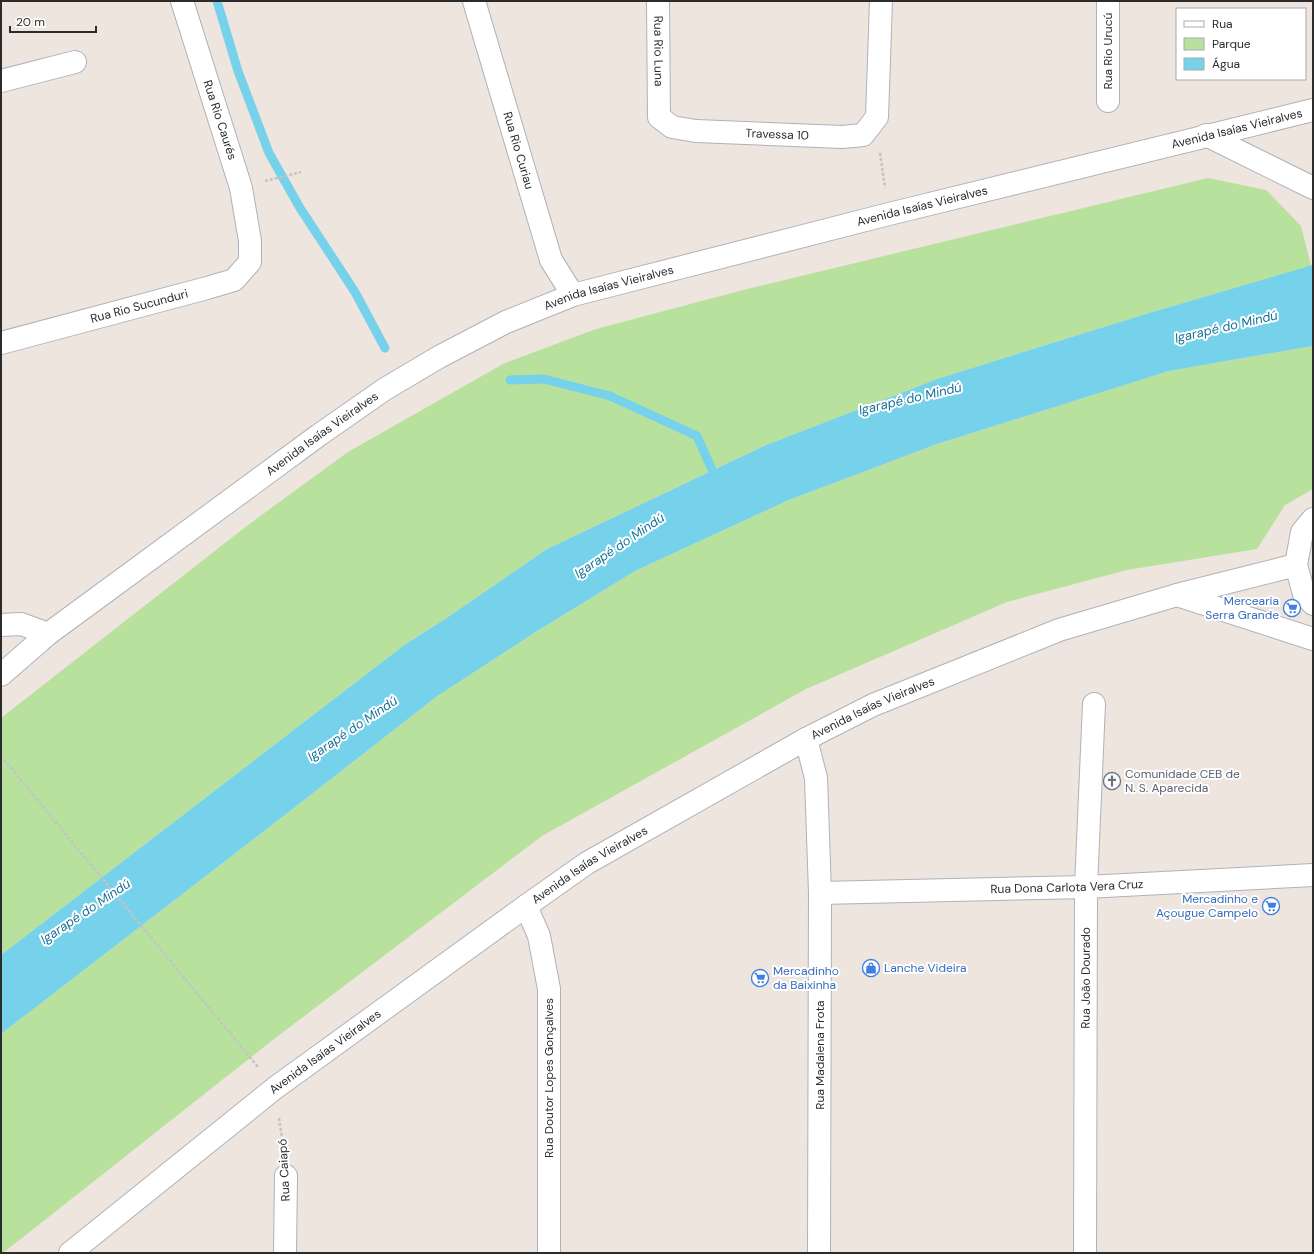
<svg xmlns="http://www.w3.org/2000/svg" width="1314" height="1254" font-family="'DM Sans',sans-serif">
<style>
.green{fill:#b8e19d}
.water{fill:#76d2ea}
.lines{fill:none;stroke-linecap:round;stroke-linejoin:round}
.stream{stroke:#76d2ea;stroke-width:9}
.minor-casing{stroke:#afb2bb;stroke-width:24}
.secondary-casing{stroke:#afb2bb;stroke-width:24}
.path{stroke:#c4c4c4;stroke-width:2.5;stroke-dasharray:3 2;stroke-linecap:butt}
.minor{stroke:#fff;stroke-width:22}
.secondary{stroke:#fff;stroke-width:22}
.labels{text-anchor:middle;stroke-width:4;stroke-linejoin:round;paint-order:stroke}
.street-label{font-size:12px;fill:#2b2b2b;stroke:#fff}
.shop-label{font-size:12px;fill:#366cbe;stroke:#fff;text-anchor:end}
.worship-label{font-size:12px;fill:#5b616d;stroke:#fff;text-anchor:start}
.water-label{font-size:13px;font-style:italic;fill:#137398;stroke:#fff}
</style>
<rect width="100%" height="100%" fill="#ede5de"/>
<path class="green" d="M1208 178 1266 190 1301 226 1311 266 1149 313 940 378 766 445 547 549 448 617 403 646 1 955V718L248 525 348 452 503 364 596 329 747 289Z
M1313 346V489L1285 505 1257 549 1127 570 1007 602 806 689 542 836 274 1039 3 1253H1V1034L294 808 436 697 534 633 635 571 789 500 937 444 1169 371Z"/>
<path class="water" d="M1313 265V346L1169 371 937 444 789 500 635 571 534 633 436 697 294 808 1 1034V955L403 646 448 617 547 549 766 445 940 378 1149 313Z"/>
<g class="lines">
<path class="stream" d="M217 1 238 71 269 153 300 208 355 292 385 348
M510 380 544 379 610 396 697 436 717 481"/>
<g class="minor-casing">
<g id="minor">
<path id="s1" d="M474 1 551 260 573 295"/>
<path id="s2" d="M658 1 659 117 672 127 696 131 842 137 863 135 877 117 881 1"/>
<path d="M1 81 75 62"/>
<path d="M1108 101V1"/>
<path id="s3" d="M1 343 207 288 234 280 250 262V241L241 188 182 1"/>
<path d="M1 625 21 624 48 634"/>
<path d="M806 739 816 778 820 893 819 1253"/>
<path id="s4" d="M820 893 1086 887 1313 875"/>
<path d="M526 906 539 936 549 989V1253"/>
<path d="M285 1253 286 1176"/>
<path id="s5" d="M1085 1253 1086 887 1094 704"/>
</g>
</g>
<g class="secondary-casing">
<g id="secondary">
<path d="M1206 135 1313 188"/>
<path d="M1313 519 1302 532 1296 565 1304 594 1313 604"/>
<path d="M1177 595 1313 639"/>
<path id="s6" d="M1 675 48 634 319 435 385 389 439 357 506 322 573 295 889 214 1313 110"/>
<path id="s7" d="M70 1253 275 1088 526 906 587 863 806 739 873 705 1059 630 1177 595 1296 565"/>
</g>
</g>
<path class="path" d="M880 153 885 188
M265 181 301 172
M1 756 258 1067
M279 1118 284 1151"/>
<use href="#minor" class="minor"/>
<use href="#secondary" class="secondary"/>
</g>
<defs>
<g id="supermarket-ring" transform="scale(0.9)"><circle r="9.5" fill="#fff" stroke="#3f7fe0" stroke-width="1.5"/><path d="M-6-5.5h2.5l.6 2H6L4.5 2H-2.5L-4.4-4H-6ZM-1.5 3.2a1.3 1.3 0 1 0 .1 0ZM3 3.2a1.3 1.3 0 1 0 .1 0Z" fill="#3f7fe0"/></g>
<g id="church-ring" transform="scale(0.9)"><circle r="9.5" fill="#fff" stroke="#6b7280" stroke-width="1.5"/><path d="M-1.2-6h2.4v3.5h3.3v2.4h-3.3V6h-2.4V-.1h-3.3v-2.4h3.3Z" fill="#6b7280"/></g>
<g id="shop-ring" transform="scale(0.9)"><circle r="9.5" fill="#fff" stroke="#3f7fe0" stroke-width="1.5"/><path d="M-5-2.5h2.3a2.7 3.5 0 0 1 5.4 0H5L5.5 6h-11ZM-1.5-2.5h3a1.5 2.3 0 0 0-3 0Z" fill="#3f7fe0"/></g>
</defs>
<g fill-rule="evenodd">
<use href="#supermarket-ring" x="1292" y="608"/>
<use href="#church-ring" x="1112" y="781"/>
<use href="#supermarket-ring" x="1271" y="906"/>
<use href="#shop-ring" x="871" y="968"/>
<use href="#supermarket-ring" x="760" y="978"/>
</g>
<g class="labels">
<g class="street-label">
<text dy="4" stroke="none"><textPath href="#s2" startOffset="50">Rua Rio Luna</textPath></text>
<text transform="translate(1108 51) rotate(-90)" y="4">Rua Rio Urucú</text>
<text transform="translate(220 120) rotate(72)" y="4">Rua Rio Caurés</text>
<text dy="4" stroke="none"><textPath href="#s6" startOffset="1374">Avenida Isaías Vieiralves</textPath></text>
<text dy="4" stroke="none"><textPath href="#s2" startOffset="238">Travessa 10</textPath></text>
<text dy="4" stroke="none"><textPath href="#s1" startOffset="156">Rua Rio Curiau</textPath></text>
<text dy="4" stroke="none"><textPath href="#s6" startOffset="1050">Avenida Isaías Vieiralves</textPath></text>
<text dy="4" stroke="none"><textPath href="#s6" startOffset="726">Avenida Isaías Vieiralves</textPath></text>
<text dy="4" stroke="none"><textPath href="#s3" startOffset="143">Rua Rio Sucunduri</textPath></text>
<text dy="4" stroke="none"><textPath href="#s6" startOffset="402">Avenida Isaías Vieiralves</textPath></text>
<text dy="4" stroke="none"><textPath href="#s7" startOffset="973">Avenida Isaías Vieiralves</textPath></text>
<text dy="4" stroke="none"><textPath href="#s7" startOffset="649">Avenida Isaías Vieiralves</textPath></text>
<text dy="4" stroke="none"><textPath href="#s4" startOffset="247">Rua Dona Carlota Vera Cruz</textPath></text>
<text dy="4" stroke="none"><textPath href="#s5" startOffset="275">Rua João Dourado</textPath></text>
<text dy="4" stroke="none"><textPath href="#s7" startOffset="325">Avenida Isaías Vieiralves</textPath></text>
<text transform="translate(820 1055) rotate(-90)" y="4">Rua Madalena Frota</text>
<text transform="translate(549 1078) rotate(-90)" y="4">Rua Doutor Lopes Gonçalves</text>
<text transform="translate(284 1170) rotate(-93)" y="4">Rua Caiapó</text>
</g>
<g class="shop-label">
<text x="1279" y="605">Mercearia<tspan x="1279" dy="14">Serra Grande</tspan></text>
<text x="1258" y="903">Mercadinho e<tspan x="1258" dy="14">Açougue Campelo</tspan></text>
<text x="884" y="972" text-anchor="start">Lanche Videira</text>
<text x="773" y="975" text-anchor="start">Mercadinho<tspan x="773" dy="14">da Baixinha</tspan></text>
</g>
<g class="worship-label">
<text x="1125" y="778">Comunidade CEB de<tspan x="1125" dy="14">N. S. Aparecida</tspan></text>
</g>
<g class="water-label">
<text transform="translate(1226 326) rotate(-13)" y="5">Igarapé do Mindú</text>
<text transform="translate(910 398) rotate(-13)" y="5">Igarapé do Mindú</text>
<text transform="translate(619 545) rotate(-34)" y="5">Igarapé do Mindú</text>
<text transform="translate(352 728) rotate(-34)" y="5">Igarapé do Mindú</text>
<text transform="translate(85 911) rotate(-34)" y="5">Igarapé do Mindú</text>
</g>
</g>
<rect width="1314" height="1254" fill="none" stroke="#2b2b2b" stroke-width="4"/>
<rect x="1176" y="8" width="130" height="72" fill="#ffffff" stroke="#aaaaaa"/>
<rect x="1184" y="21" width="20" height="6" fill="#ffffff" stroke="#aaaaaa"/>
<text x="1212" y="28" font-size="12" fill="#2b2b2b">Rua</text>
<rect x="1184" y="38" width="20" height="12" fill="#b8e19d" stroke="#aaaaaa"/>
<text x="1212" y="48" font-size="12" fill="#2b2b2b">Parque</text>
<rect x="1184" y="58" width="20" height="12" fill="#76d2ea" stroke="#aaaaaa"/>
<text x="1212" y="68" font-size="12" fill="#2b2b2b">Água</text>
<path d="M10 26v6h86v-6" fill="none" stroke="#2b2b2b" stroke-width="2"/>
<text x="16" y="26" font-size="12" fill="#2b2b2b" stroke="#ffffff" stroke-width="3" paint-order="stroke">20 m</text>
</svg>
